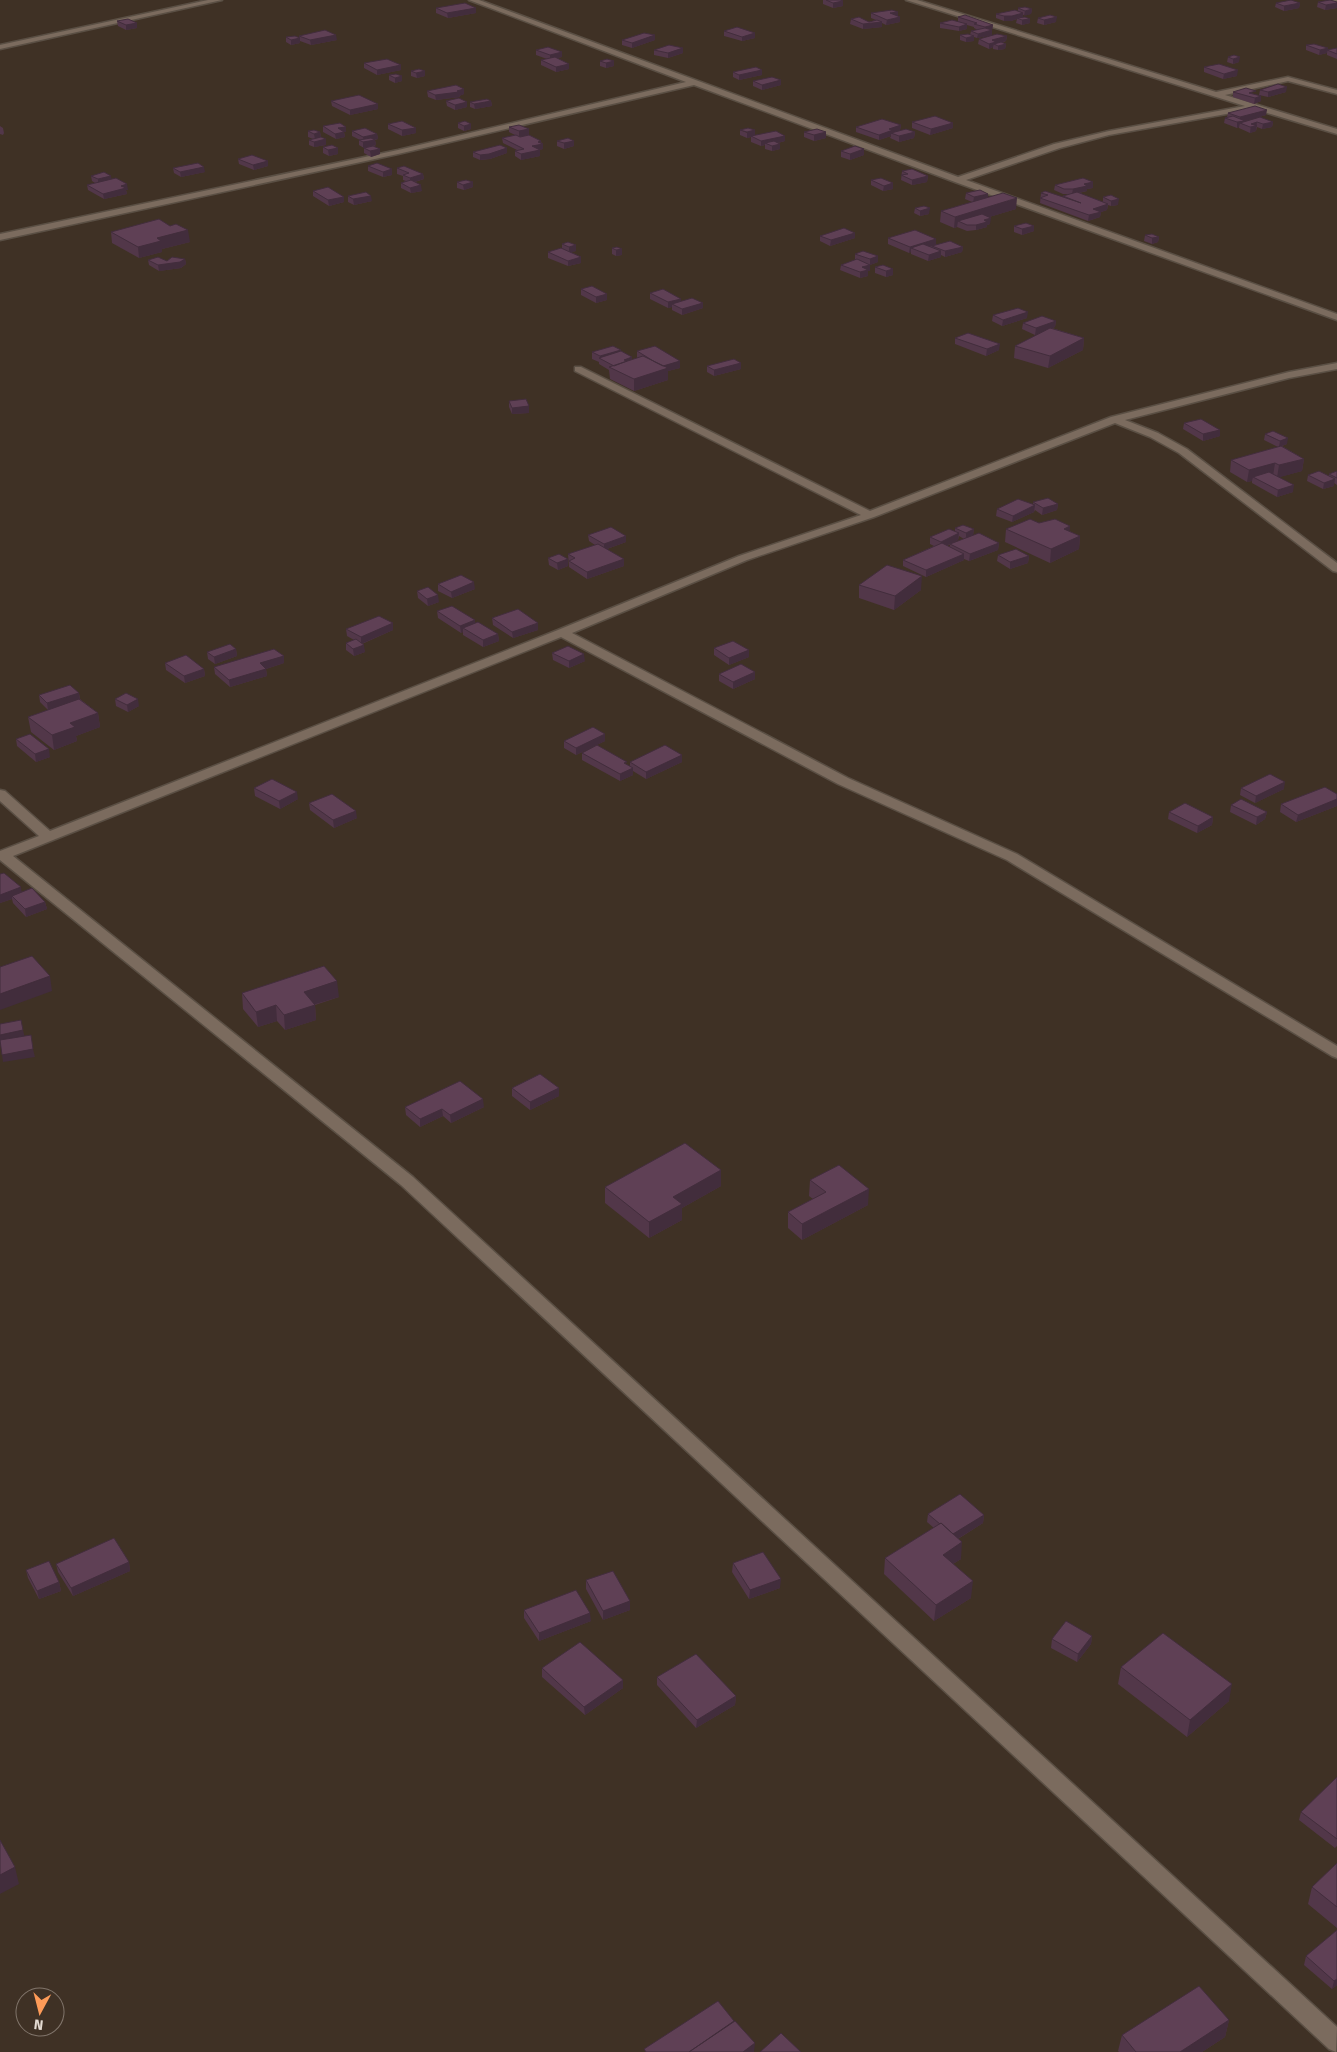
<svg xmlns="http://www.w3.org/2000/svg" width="1337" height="2052" font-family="'Fira Sans',sans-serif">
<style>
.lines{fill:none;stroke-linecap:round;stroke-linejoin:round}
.minor-casing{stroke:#5a4f44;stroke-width:3}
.minor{fill:#7b6b5e;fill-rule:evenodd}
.wall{fill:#523749;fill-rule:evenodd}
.shaded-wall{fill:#422d3c}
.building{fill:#5f4055;stroke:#422d3c}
</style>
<rect width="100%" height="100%" fill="#3f3125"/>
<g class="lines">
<g class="minor-casing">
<path id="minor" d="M208 0H222L0 49V45Z
M469 0H479L958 177 1054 144 1109 131 1245 106 906 0H917L1216 92 1288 77 1337 90V94L1288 81 1225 95 1337 129V134L1254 109 1109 135 1060 148 966 180 1337 314V320L955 182 694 85 398 154 0 240V234L398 150 686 82Z
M1332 0H1337V2L1334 1Z
M1337 363V369L1289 378 1125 420 1158 433 1187 449 1337 563V572L1333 571 1179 453 1150 437 1115 423 874 517 747 560 572 633 848 778 1017 854 1337 1046V1058L1332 1056 1007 860 838 784 561 637 13 856 413 1177 1337 2027 1336 2052 1329 2049 401 1185 0 860V851L39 836 0 801V790L5 791 50 831 558 630 739 556 861 515 575 371V367H581L870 511 1111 417 1289 372Z"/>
</g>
<use href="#minor" class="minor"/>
</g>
<path class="wall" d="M823 0H840L843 1V6L833 8 823 4Z
M1318 2H1337V8L1325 10 1317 7Z
M1276 3H1300L1299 8 1284 11 1275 7Z
M436 8 476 13 448 18 436 13Z
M1018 8 1032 9 1031 14 1023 15V17L1030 19V23L1022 25 1016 23 1017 19 1011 21H1004L996 18V14L1018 11Z
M898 12V16L900 22 886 25 882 23V27L863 29 850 24 851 19 869 22 876 20 871 18V13Z
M958 17 993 25 992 30H991H992V35L977 38 974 37V41L966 42 960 40V35H970L971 31 978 30 974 28V27L967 25V29L959 31 940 28V23L958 22Z
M1038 18 1056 22 1044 25 1037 23Z
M117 21 137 28 126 30 118 26Z
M724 31 755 38 742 41 724 36Z
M299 36 337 40 311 45 300 41V43L291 45 286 42V37L299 38Z
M1007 36 1006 41 1002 43 1006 44 1005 49 998 50 993 49V47L989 49 978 44 979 39Z
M622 40H655L632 48 622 45Z
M1306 45 1328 50 1337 48V59L1327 55V53L1319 55 1306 50Z
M536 50 562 52V57L557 58 569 64V69L556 72 541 65V60L547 59 536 55Z
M654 50 683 53 668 58 654 55Z
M1234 55 1239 62 1233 64 1227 62 1228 57Z
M600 61 614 66 606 68 600 66Z
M364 63 401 65V70L377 75 364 68Z
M1204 67 1237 76 1223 79 1204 72Z
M762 70V75L739 80 733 77V72Z
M411 71H425V76L417 78 411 76Z
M389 75 402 76V81L395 83 389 80Z
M753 81 781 85 762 90 753 86Z
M1260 90 1286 92 1268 97 1259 95Z
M427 91 464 94 459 96 460 97 436 100 428 97Z
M1233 92 1255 94 1261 101 1254 104 1233 97Z
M331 101 378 109 350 115 332 106Z
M446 101 467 107 455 110 447 106Z
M491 101 492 106 475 109 470 107V102Z
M1228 113 1266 115 1245 121V122H1273L1272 127 1262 129 1257 127 1256 131 1250 133 1239 128V127L1237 128 1224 123 1225 118 1227 117Z
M912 122 953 123V128L930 135 912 128Z
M458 123 471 124V129L464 131 458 128Z
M388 124 416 133 402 136 388 129Z
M901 125 900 130 915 132 914 138 899 142 890 138 891 136 879 140 856 132V127Z
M0 126 3 128 4 133 3 135 0 134Z
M323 126 346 132H344L345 137 336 139 323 132Z
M509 127 529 135 541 141 543 149 539 150 540 156 521 160 515 156V151L517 150 503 143 502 138 515 135 509 132Z
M740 130 755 136 785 141 778 143 780 149 772 151 765 149V145L761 146 751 142V137L747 138 740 135Z
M308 131 320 132 321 137 326 145 314 147 309 145V140L313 139 308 137Z
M352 131 377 134 378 139 375 140 376 145 374 146 380 149V154L371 157 364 153V148L359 145V140H360L352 136Z
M804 132 826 138 814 141 804 137Z
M557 141 574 146 564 149 557 146Z
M323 147 338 154 329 156 323 153Z
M864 149V155L850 160 841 157V151Z
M473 152 507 153 490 159 480 160 473 157Z
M238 159 268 166 254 170 239 164Z
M368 166 392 169V175L383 177 368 171Z
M173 168 205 172 181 177 174 173Z
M397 168 423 174 424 179 415 182 422 191 411 193 401 188V183L406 181 403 180V176L397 174Z
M902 171 928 176 927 182 912 185 901 180Z
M91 176 112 179 128 190H126L127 194 104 199 88 190 87 185 95 183 92 181Z
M871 180 893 189 883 191 871 185Z
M457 182 473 187 464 190 457 188Z
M1055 185 1093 188 1087 189V191L1079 193 1103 202V197L1118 205 1111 206 1108 205 1107 210 1101 212 1100 217 1088 221 1040 203 1041 193 1063 197V196L1070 194H1063L1054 190Z
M313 191 344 197V202L329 206 313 196Z
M966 193 988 197 1016 209 989 217 990 224 987 225V227L976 230 967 231 957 227 954 228 940 222 941 211 972 202 965 199Z
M348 196 372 201 354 205 348 202Z
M915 208 929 214 920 216 914 213Z
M1014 226H1034V231L1022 235 1014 232Z
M111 232 190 242 162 249V252L139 258 112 243Z
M1145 235 1159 237 1158 242 1152 244 1144 241Z
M820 236 855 238 830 246 820 241Z
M888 238 936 239V245L963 247 962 252 945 257 941 255V257L928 261 911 254V252L909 253 888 244Z
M568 242 576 251 571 252 581 257V263L568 266 548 258V252L562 248V244Z
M617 247 622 255 616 256 612 254V248Z
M855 254 878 256V262L870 265V271H868V276L860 278 840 270 841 265 855 260Z
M185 259 186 264 181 268 159 271 149 265 148 260 167 261Z
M883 265 893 269V275L886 277 875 273V267Z
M581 289 607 294V300L596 303 581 295Z
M650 293 681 299V301L703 308 682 315 672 310V307L668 308 650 299Z
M993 315 1027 318 1002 326 992 321Z
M1056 321 1055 327 1052 328 1084 338 1083 350 1048 368 1014 358 1015 346 1042 332 1035 335 1022 329 1023 323Z
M955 338 999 350 986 356 955 344Z
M621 351 632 357V360L638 358 637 357V351L680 368 668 371V380L634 391 610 379 609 370 599 364V362L592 359V352Z
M741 363V369L714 376 707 372V366Z
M509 401 529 413 512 414 509 407Z
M1184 423 1220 436 1203 441 1183 429Z
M1265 434 1287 444 1282 446 1304 459 1302 471 1279 477 1293 492 1277 497 1252 483V481L1247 482 1230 472 1231 460 1278 447 1264 440Z
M1337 471V485L1334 483V486L1323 489 1307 481 1308 475 1329 476V474Z
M1033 502 1058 504 1057 510 1042 515 1035 510 1034 512 1012 522 996 516 997 509 1033 505Z
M1070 526 1069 531 1080 536 1079 549 1050 563 1005 542 1006 529Z
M955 528 974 529 973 535 999 543 998 550 969 561 964 559V560L926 577 903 566V560L934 546 930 544V537L955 532ZM959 536 964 539 950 544V547L947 546 958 540Z
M588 535 626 536V542L607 549 624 566 587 579 569 567 568 554 595 545 589 541Z
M998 555 1029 556 1028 563 1010 569 997 561Z
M548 558 568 566 558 570 549 565Z
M438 584 475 589 452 598 438 591Z
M859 585 921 590 894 610 859 598Z
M417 591 439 602 428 606 418 598Z
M437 611 475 623 498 634 499 641 483 647 463 635V632L461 633 438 618Z
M492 618 538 623V630L513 638 493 625Z
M393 623V630L362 644 365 652 354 656 346 650V643L354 640 347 636 346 629Z
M714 648 749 657 729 665 714 655Z
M236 649 237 656 215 664 208 659 207 652Z
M552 653 585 661 569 668 553 660Z
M165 663 204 669 205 676 185 683 166 670Z
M284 663 266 669 267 676 230 687 215 674 214 667Z
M755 672V679L733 689 719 681V674Z
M79 693 80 699 98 713 100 727 76 736 77 741 54 750 31 732 28 717 48 710 40 702 39 695Z
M115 699 139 706 128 712 116 706Z
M605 734V741L576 755 564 748V741Z
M16 739 50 757 36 762 17 746Z
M582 753 630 766V762H682L646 779 633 771V775L620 781 582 760Z
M254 788 298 799 280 809 255 796Z
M1241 788 1284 789 1255 803 1240 795Z
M1337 794V806L1296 822 1280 812 1281 804Z
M309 803 357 818 334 828 310 810Z
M1231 805 1267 812 1265 819 1256 825 1230 812Z
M1169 812 1213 817 1212 825 1197 833 1168 819Z
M0 874 22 892 45 902 47 909 26 917 13 903 12 899 0 903Z
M242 993 339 997 315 1005 316 1020 285 1030 277 1021 258 1027 243 1009Z
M512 1088 559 1096 530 1110 512 1096Z
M405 1107H484L451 1123 443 1116 420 1127 406 1115Z
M721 1170V1186L682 1208V1220L649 1238 605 1203V1187Z
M810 1180 868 1205 802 1240 788 1228V1212L813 1199 809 1196Z
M928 1514 984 1515 983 1523 958 1539 961 1559 953 1564 971 1598 934 1621 884 1574 885 1558 934 1528 927 1522Z
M129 1562 130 1571 73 1596 58 1572 56 1564Z
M733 1563 780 1588 749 1599 732 1572Z
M26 1570 59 1582 61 1591 39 1599 28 1578Z
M586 1580 630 1610 603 1620 586 1589Z
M524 1610 591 1621 539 1641 524 1618Z
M1092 1636 1091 1644 1077 1662 1051 1648 1052 1639Z
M1121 1667 1229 1701 1187 1737 1118 1684Z
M542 1668 623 1680V1688L585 1715 542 1677Z
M657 1677 736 1696 735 1705 696 1728 657 1685Z
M1337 1777V1846L1335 1848 1299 1820 1301 1812Z
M1337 1863V1928L1308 1904 1312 1887Z
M1337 1930V1985L1332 1989 1304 1965 1306 1956Z
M1229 2020 1225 2037 1202 2052H1119L1118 2051 1122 2035Z"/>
<path class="shaded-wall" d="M843 1V6L833 8V3Z
M1300 3 1299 8 1284 11V6Z
M1337 3V8L1325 10 1326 5Z
M476 8V13L448 18 447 13Z
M1032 9 1031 14 1024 16 1025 11Z
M898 12V17L890 13Z
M1023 13V17L1017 18V19L1011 21H1004V16Z
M900 17V22L886 25 887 20Z
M1057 17 1056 22 1044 25V20Z
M1030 19V23L1022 25V20Z
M882 22V27L863 29V24Z
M137 23V28L126 30V25Z
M967 24V29L959 31V27Z
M993 25 992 30 984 32 985 27Z
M992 30V35L977 38 978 34Z
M755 33V38L742 41V37Z
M336 35 337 40 311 45 310 40Z
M655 35V40L632 48V43Z
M974 36V41L966 42V38Z
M1007 36 1006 41 996 44H994L993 47 989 49V44L992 40Z
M300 38V43L291 45V40Z
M1006 44 1005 49 998 50V46Z
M683 48V53L668 58V53Z
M1328 48 1327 53 1319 55 1320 50Z
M562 52V57L550 60V55Z
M1240 57 1239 62 1233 64V59Z
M614 61V66L606 68V63Z
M569 64V69L556 72V67Z
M401 65V70L377 75V70Z
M762 70V75L739 80V75Z
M1238 70 1237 76 1223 79 1224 74Z
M425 71V76L417 78 416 73Z
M402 76V81L395 83V78Z
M781 80V85L762 90V85Z
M1287 87 1286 92 1268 97V92Z
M464 89V94L459 96 460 97 436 100 435 95Z
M1261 96V101L1254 104 1255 98Z
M491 101 492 106 475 109 474 104Z
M467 102V107L455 110V105Z
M378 104V109L350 115V110Z
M1267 110 1266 115 1245 121 1244 125 1240 123 1239 127 1237 128V122H1239L1240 117Z
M1257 122 1256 131 1250 133 1251 124Z
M1273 122 1272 127 1262 129 1263 124Z
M953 123V128L930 135 931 129Z
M471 124V129L464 131V126Z
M901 125 900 131 891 134V136L879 140V135L889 129Z
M346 127V132H344L345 137 336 139 335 134 338 128Z
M416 128V133L402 136V130Z
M529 129V135L519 137V131Z
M755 130V136L747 138V132Z
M320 132 321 137 315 139 314 134Z
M826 132V138L814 141V135Z
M915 132 914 138 899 142V136Z
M377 134 378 139 364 142 363 137Z
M785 136V141L769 145 765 143V145L761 146V141Z
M326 139V145L314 147V142Z
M375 140 376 145 363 148V142Z
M541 141V144H543V149L532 152V146L538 142Z
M574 141V146L564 149V143Z
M780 144V149L772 151V146Z
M338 148V154L329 156 328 150Z
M507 148V153L490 159 480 160V155Z
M380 149V154L371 157 370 151Z
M864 149V155L850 160V154Z
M540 150V156L521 160V154Z
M268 161V166L254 170 253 165Z
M204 167 205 172 181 177 180 172Z
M392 169V175L383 177V172Z
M423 174 424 179 410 183V178Z
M111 176 112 181 98 184V179Z
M928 176 927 182 912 185V180Z
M473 182V187L464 190 463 185Z
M1093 182V188L1087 189V191L1072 194 1073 189 1084 184Z
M893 183V189L883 191 884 186Z
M127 184 128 190H126L127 194 104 199 103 194 121 186Z
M421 185 422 191 411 193 410 188Z
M988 194V199L973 203 974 197Z
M371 196 372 201 354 205 353 199Z
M344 197V202L329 206 328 200Z
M1017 198 1016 209 966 224 958 221 957 227 954 228 955 217Z
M1119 199 1118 205 1111 206V201Z
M1108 204 1107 210 1101 212 1100 217 1088 221 1089 215 1093 209Z
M930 208 929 214 920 216V211Z
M991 218 990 224 987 225V227L976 230V225L984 220Z
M1034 226V231L1022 235V229Z
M188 230 190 242 162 249V252L139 258 138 247 157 238Z
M855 233V238L830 246 831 240Z
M1159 237 1158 242 1152 244V238Z
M936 239V245L917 250 911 248V252L909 253 910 247Z
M576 245V251L569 253V247Z
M963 247 962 252 945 257V251Z
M622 249V255L616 256V250Z
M941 251V257L928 261 929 255Z
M878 256V262L870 265V271H868V276L860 278V272L862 267 870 265V259Z
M581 257V263L568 266V261Z
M185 259 186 264 181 268 159 271 158 265Z
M893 269V275L886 277V271Z
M607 294V300L596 303V297Z
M681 299V305L672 304V307L668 308V302Z
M703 303V308L682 315V309Z
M1028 312 1027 318 1002 326 1003 320Z
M1056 321 1055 327 1035 335 1036 328Z
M1084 338 1083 350 1048 368 1050 356Z
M1000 344 999 350 986 356 987 349Z
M621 350V356L600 359V356Z
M632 357V363L624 360Z
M680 361V368L668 371V380L634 391V379L662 366Z
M741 363V369L714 376V370Z
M529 406V413L512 414V408Z
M1220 430V436L1203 441V434Z
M1288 438 1287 444 1279 447 1280 441Z
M1304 459 1302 471 1277 478 1279 465Z
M1275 463 1273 476 1253 477 1252 481 1247 482 1249 470Z
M1335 479 1334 486 1323 489 1324 483Z
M1294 485 1293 492 1277 497 1278 490Z
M1058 504 1057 510 1042 515 1043 508Z
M1035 505 1034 512 1012 522 1013 516Z
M1070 526 1069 539 1064 529Z
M974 529 973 536 966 540V533Z
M959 533 958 540 940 549 941 542Z
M626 536V542L604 550V544Z
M1080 536 1079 549 1050 563 1051 549Z
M999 543 998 550 969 561 970 554Z
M964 554V560L926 577V570Z
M1029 556 1028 563 1010 569V562Z
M568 559V566L558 570 557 563Z
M624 559V566L587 579V572Z
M922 576 921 590 894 610 895 596Z
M474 582 475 589 452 598 451 592Z
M438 595 439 602 428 606 427 599Z
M475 620V627L463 628V632L461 633 460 626Z
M393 623V630L361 644V637Z
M538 623V630L513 638 512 632Z
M498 634 499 641 483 647V640Z
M364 645 365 652 354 656 353 649Z
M236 649 237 656 215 664 214 657Z
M749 650V657L729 665V658Z
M584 654 585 661 569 668V661Z
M284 656V663L266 669 267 676 230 687 229 680 260 663Z
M204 669 205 676 185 683 184 676Z
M755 672V679L733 689V682Z
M79 693 80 700 48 710 47 703Z
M138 699 139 706 128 712 127 705Z
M98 713 100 727 76 736 77 741 54 750 52 735 70 723Z
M605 734V741L576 755V748Z
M49 749 50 757 36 762 35 754Z
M682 755V762L646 779V772Z
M633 768V775L620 781V774Z
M1285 782 1284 789 1255 803 1256 796Z
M297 792 298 799 280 809 279 801Z
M1337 799V806L1296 822 1298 815Z
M356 811 357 818 334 828 333 820Z
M1267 812 1265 819 1256 825 1257 817Z
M1213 817 1212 825 1197 833 1198 826Z
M21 887 22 895 12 896V899L0 903V895Z
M45 902 47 909 26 917 25 909Z
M50 976 52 991 0 1010V994Z
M337 981 339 997 306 1007 304 992Z
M276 1005 277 1021 258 1027 256 1012Z
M315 1005 316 1020 285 1030 284 1015Z
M23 1030 25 1038 0 1043V1035Z
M33 1049 35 1057 3 1062 2 1055Z
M559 1088V1096L530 1110V1102Z
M483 1099 484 1107 451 1123 450 1115Z
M442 1109 443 1116 420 1127V1119Z
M721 1170V1186L682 1208V1220L649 1238V1222L673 1197Z
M869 1189 868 1205 802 1240V1224Z
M984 1515 983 1523 951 1543 952 1534Z
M962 1542 961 1559 941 1571 943 1555Z
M129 1562 130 1571 73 1596 71 1588Z
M781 1579 780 1588 749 1599 750 1590Z
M973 1581 971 1598 934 1621 936 1605Z
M59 1582 61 1591 39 1599 37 1591Z
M630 1601V1610L603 1620V1611Z
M590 1613 591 1621 539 1641V1633Z
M1092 1636 1091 1644 1077 1662 1078 1654Z
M623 1680V1688L585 1715 584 1707Z
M1232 1684 1229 1701 1187 1737 1190 1720Z
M736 1696 735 1705 696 1728 697 1720Z
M15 1867 19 1884 0 1894V1875Z
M1337 1979V1985L1332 1989 1334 1981Z
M1229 2020 1225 2037 1202 2052H1180Z
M755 2043 754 2052H743Z"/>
<path class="building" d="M826 0H840L843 1 833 3Z
M1291 0 1300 3 1284 6 1276 3Z
M1330 0 1337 2V3L1326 5 1318 2Z
M465 3 476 8 447 13 436 8Z
M1025 7 1032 9 1025 11 1018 8Z
M892 10 898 12 890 13 900 17 887 20 871 13Z
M1015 10 1023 13 1012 16H1004L996 14Z
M965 15 993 25 985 27 974 24 977 23 958 17Z
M1050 15 1057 17 1044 20 1038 18Z
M859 17 869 22 877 20 882 22 863 24 851 19Z
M1025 17 1030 19 1022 20 1017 18Z
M128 19 137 23 126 25 117 21Z
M952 20 967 24 959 27 940 23Z
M737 27 755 33 742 37 724 31Z
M985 28 992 30 978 34 971 31Z
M325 30 336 35 310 40 299 36Z
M644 33 655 35 632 43 622 40Z
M968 34 974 36 966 38 960 35Z
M997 34 1007 36 992 40 996 42 989 44 979 39Z
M295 36 300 38 291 40 286 37Z
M1001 42 1006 44 998 46 994 44Z
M1314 44 1328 48 1320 50 1306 45Z
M669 45 683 48 668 53 654 50Z
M548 47 562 52 550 55 536 50Z
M1337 48V54L1327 50Z
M1234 55 1240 57 1233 59 1228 57Z
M555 57 569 64 556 67 541 60Z
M387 59 401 65 377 70 364 63Z
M607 59 614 61 606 63 600 61Z
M1219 64 1238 70 1224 74 1204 67Z
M756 67 762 70 739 75 733 72Z
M419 69 425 71 416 73 411 71Z
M396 74 402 76 395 78 389 75Z
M772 77 781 80 762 85 753 81Z
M1278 84 1287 87 1268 92 1260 90Z
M456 85 464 89 457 91 459 92 435 95 427 91Z
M1246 88 1256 91 1249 93 1261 96 1255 98 1233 92Z
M359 95 378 104 350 110 331 101Z
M459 98 467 102 455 105 446 101Z
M487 99 491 101 474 104 470 102Z
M1255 106 1267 110 1240 117 1228 113Z
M935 116 953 123 931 129 912 122Z
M1233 116 1245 121 1237 122 1225 118Z
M1260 117 1273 122 1263 124 1257 122 1251 124 1257 126 1250 127 1240 123Z
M882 119 901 125 889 129 893 130 879 135 856 127Z
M402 121 416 128 402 130 388 124Z
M465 121 471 124 464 126 458 123Z
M340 123 346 127 338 128 344 132 335 134 323 126Z
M519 125 529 129 519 131 509 127Z
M365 128 377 134 363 137 352 131Z
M748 128 755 130 747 132 740 130Z
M817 129 826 132 814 135 804 132Z
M906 129 915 132 899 136 891 133Z
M314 130 320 132 314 134 308 131Z
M776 131 785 136 761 141 751 136Z
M516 135 520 137 529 135 541 141 538 142 543 144 532 146 540 150 521 154 515 151 524 149 502 138Z
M321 137 326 139 314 142 309 140Z
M371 138 375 140 363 142 359 140Z
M568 138 574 141 564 143 557 141Z
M774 141 780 144 772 146 765 143Z
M332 145 338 148 328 150 323 147Z
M500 145 507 148 489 154 480 155 473 152Z
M373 146 380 149 370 151 364 148Z
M855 146 864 149 850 154 841 151Z
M252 155 268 161 253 165 238 159Z
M198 163 204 167 180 172 173 168Z
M377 163 392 169 383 172 368 166Z
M404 166 423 174 410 178 403 175 409 173 397 168Z
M912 169 928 176 912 180 901 175 908 174 902 171Z
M104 172 111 176 98 179 91 176Z
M116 178 127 184 121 186 126 188 103 194 87 185Z
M881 178 893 183 884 186 871 180Z
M1083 178 1093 182 1084 184 1087 186 1073 189H1064L1055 185Z
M411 180 421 185 410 188 401 183Z
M466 180 473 182 463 185 457 182Z
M328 187 344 197 328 200 313 191Z
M980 190 988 194 974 197 966 193Z
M1045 191 1081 203 1063 196 1077 192 1108 204 1093 209 1101 212 1089 215 1040 198 1048 195 1041 193Z
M366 192 371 196 353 199 348 196Z
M1003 193 1017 198 955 217 941 211Z
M1111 195 1119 199 1111 201 1103 197Z
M924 206 930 208 920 211 915 208Z
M982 214 991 218 984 220 987 222 976 225H967L958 221Z
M159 219 170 226 176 224 188 230 157 238 161 241 138 247 111 232Z
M1026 223 1034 226 1022 229 1014 226Z
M844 228 855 233 831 240 820 236Z
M915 230 936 239 910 247 888 238Z
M1152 234 1159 237 1152 238 1145 235Z
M950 241 963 247 945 251 932 246Z
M568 242 576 245 569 247 562 244Z
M923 244 941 251 929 255 911 248Z
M617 247 622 249 616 250 612 248Z
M561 248 581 257 568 261 548 252Z
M863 251 878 256 870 259 855 254Z
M158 257 167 261 172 257 185 259 180 262 158 265 148 260Z
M857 259 870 265 862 267 868 270 860 272 841 265Z
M883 265 893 269 886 271 875 267Z
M592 286 607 294 596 297 581 289Z
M663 289 681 299 668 302 650 293Z
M692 298 703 303 682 309 672 304Z
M1018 308 1028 312 1003 320 993 315Z
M1042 316 1056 321 1036 328 1023 323Z
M1050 328 1084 338 1050 356 1015 346Z
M968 333 1000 344 987 349 955 338Z
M613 346 621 350 600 356 592 352Z
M655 346 680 361 663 366 655 362 637 351Z
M621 351 632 357 624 360 627 361 614 366 599 358Z
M643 356 668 368 634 379 609 367Z
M734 359 741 363 714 370 707 366Z
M526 399 529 406 512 408 509 401Z
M1201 419 1220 430 1203 434 1184 423Z
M1273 431 1288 438 1280 441 1265 434Z
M1281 446 1304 459 1279 465 1275 463 1249 470 1231 460Z
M1319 471 1335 479 1324 483 1308 475Z
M1337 471V478L1329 474Z
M1269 472 1294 485 1278 490 1253 477Z
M1048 498 1058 504 1043 508 1033 502Z
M1018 499 1035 505 1013 516 997 509Z
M1030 519 1039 523 1055 519 1070 526 1064 529 1080 536 1051 549 1006 529Z
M963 525 974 529 966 533 955 528Z
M611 527 626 536 604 544 588 535Z
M949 529 959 533 941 542 930 537Z
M979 533 999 543 970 554 950 544Z
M942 543 964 554 926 570 903 560Z
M598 544 624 559 587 572 569 561 575 558 568 554Z
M1016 549 1029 556 1010 562 998 555Z
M559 554 568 559 557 563 548 558Z
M887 565 922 576 895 596 859 585Z
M461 575 474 582 451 592 438 584Z
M428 587 438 595 427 599 417 591Z
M452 606 475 620 460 626 437 611Z
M518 609 538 623 512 632 492 618Z
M379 616 393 623 361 637 346 629Z
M478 622 498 634 483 640 463 628Z
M356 639 364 645 353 649 346 643Z
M733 641 749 650 729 658 714 648Z
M230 644 236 649 214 657 207 652Z
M568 646 584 654 569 661 552 653Z
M274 649 284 656 260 663 266 669 229 680 214 667Z
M186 655 204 669 184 676 165 663Z
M741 664 755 672 733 682 719 674Z
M70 685 79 693 47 703 39 695Z
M126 693 138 699 127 705 115 699Z
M79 699 98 713 70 723 75 727 52 735 28 717Z
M593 727 605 734 576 748 564 741Z
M30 734 49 749 35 754 16 739Z
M597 745 627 762 624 763 633 768 620 774 582 753Z
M665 745 682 755 646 772 630 762Z
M1270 774 1285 782 1256 796 1241 788Z
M272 779 297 792 279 801 254 788Z
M1325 787 1337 794V799L1298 815 1281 804Z
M332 794 356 811 333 820 309 803Z
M1241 799 1267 812 1257 817 1231 805Z
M1185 803 1213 817 1198 826 1169 812Z
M4 873 21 887 0 895V874Z
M32 888 45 902 25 909 12 896Z
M32 956 50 976 0 994V967Z
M324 966 337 981 304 992 315 1005 284 1015 276 1005 256 1012 242 993Z
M21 1020 23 1030 0 1035V1024Z
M31 1035 33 1049 2 1055 0 1040Z
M540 1074 559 1088 530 1102 512 1088Z
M460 1081 483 1099 450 1115 442 1109 420 1119 405 1107Z
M685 1143 721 1170 673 1197 682 1204 649 1222 605 1187Z
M839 1165 869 1189 802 1224 788 1212 826 1192 810 1180Z
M960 1494 984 1515 953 1534 941 1523 940 1524 928 1514Z
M941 1523 962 1542 943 1555 973 1581 936 1605 885 1558Z
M114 1538 129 1562 71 1588 56 1564Z
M763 1552 781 1579 750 1590 733 1563Z
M49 1561 59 1582 37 1591 26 1570Z
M613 1571 630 1601 603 1611 586 1580Z
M576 1590 590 1613 539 1633 524 1610Z
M1066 1621 1092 1636 1078 1654 1052 1639Z
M1163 1633 1232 1684 1190 1720 1121 1667Z
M580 1642 623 1680 584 1707 542 1668Z
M696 1654 736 1696 697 1720 657 1677Z
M1337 1777V1839L1301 1812Z
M0 1840 15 1867 0 1875Z
M1337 1863V1907L1312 1887Z
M1337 1930V1979L1334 1981 1306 1956Z
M1199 1986 1229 2020 1180 2052H1136L1122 2035Z
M718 2001 734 2021 689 2052H646L644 2049Z
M735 2021 755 2043 743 2052H689Z
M781 2033 801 2052H760Z"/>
<g transform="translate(40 2012) rotate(187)"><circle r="24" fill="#3f3125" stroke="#81756b"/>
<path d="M0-4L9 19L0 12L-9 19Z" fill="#fe9b58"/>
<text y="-8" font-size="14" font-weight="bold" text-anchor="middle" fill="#e4dbd3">N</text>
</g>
</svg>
